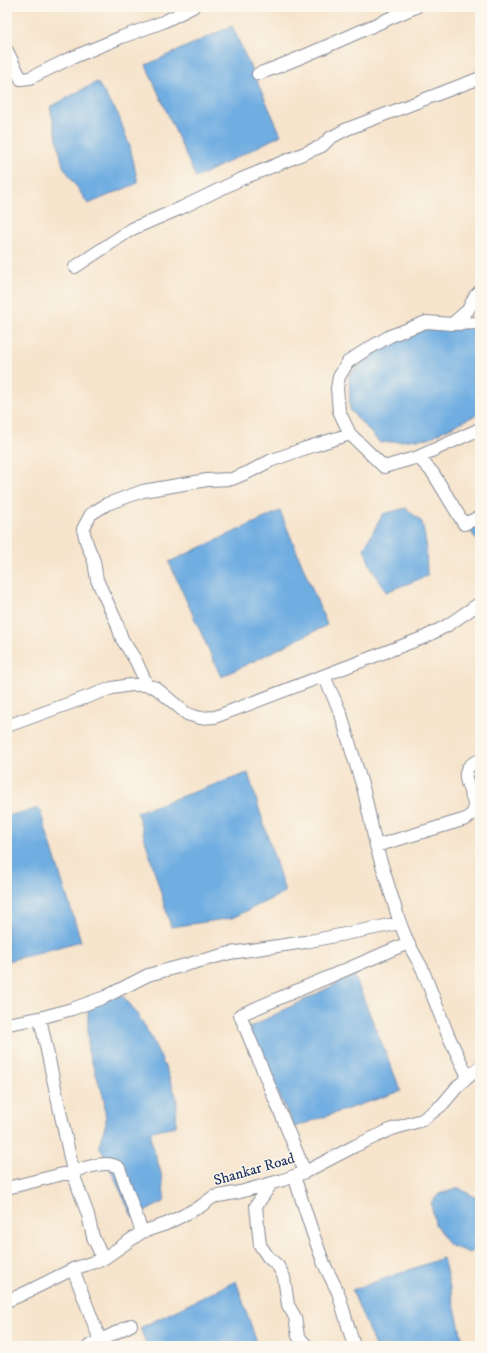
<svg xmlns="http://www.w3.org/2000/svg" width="487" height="1353" font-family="'IM FELL DW Pica',serif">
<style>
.water{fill:#6fade1;stroke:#456ea0}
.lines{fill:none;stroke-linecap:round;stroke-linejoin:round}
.minor-casing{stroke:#888a95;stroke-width:14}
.minor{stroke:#fff;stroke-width:12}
.labels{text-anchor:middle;stroke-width:3;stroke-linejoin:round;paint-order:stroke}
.street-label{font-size:15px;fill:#1b2f5e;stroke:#fbf7ec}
</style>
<rect width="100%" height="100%" fill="#fbf7ec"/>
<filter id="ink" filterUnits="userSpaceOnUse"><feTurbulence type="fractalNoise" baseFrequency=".025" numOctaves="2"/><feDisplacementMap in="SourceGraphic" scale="8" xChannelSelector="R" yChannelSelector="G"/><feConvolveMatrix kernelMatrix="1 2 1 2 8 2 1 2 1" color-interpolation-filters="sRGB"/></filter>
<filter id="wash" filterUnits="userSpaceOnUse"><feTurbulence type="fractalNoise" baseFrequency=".012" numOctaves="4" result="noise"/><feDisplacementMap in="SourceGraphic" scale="16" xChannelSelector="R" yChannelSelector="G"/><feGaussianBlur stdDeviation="0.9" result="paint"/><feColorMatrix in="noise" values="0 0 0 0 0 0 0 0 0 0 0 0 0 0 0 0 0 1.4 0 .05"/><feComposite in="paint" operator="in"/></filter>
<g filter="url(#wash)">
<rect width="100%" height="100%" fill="#f6e4cc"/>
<path class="water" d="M232 26 281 135 196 178 146 65Z
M97 82 118 114 130 147 138 183 88 204 63 166 50 107Z
M476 327 480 331V413L429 438 380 443 350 410 349 374 380 349 421 330Z
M406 508 422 522 426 543 427 576 386 592 370 565 364 548 383 514Z
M280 511 327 625 221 677 169 562Z
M480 522V544L468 528Z
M248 773 285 892 232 918 171 927 137 812Z
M39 808 81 941 7 961V816Z
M354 975 401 1091 294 1127 248 1028Z
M113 985 134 1009 151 1037 166 1069 177 1099 176 1126 151 1131V1140L161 1173 165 1201 133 1218 99 1145 106 1123 104 1098 88 1051V1004Z
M459 1188 480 1200V1247L470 1253 449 1245 435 1224 431 1203 439 1194Z
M443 1258 464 1346H375L352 1290Z
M236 1281 258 1346H147L140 1328Z"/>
</g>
<g filter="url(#ink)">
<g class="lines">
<g class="minor-casing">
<path id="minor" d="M7 51 21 79 30 78 69 59 122 37 163 22 193 7
M258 74C312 55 363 29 416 7
M75 267 132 229 181 208 239 180 322 146 330 138 347 129 480 78
M452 324 480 323
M350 434 384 467 418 457 433 473 464 524 480 517
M418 457 480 429
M324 676 341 714 349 742 364 791 376 846 400 923 408 943 422 968 448 1035 468 1077
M147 685 136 661 122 639 116 621 97 580 94 561 87 544 83 529 91 514 107 504 143 491 207 480 232 479 249 472 270 461 303 449 350 434 339 411 337 388 339 377 348 362 361 353 390 336 426 322 452 324 468 310 475 296 480 291
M7 726 112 688 131 685H147L156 688 187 714 200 718 215 717 425 637 448 625 480 603
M376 846 466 819C468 817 472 815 473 812 481 797 448 771 480 760
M40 1018 74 1176
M7 1024 40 1018 72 1009 105 997 148 975 230 953 305 942 400 923
M73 1171C88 1168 106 1159 119 1168L142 1232
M305 1172 240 1015 408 943
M294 1176 313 1234 324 1264 338 1292 354 1346
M271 1184 256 1206 260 1245 268 1257 278 1266 284 1277 288 1305 295 1317 298 1336 307 1346
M7 1188 63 1174H69L74 1176 88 1215 93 1237 103 1259
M73 1269 100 1340
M7 1301 25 1293 73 1269 103 1259 142 1232 166 1224 182 1216 201 1206 213 1197 240 1192 283 1180 305 1172 355 1146 392 1129 422 1120 442 1105 458 1086 480 1067
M89 1346 131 1325"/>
</g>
<use href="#minor" class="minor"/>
</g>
</g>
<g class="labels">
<g class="street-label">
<text transform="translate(254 1169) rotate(-16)" y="5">Shankar Road</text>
</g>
</g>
<rect width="487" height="1353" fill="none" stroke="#fbf7ec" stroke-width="24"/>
</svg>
